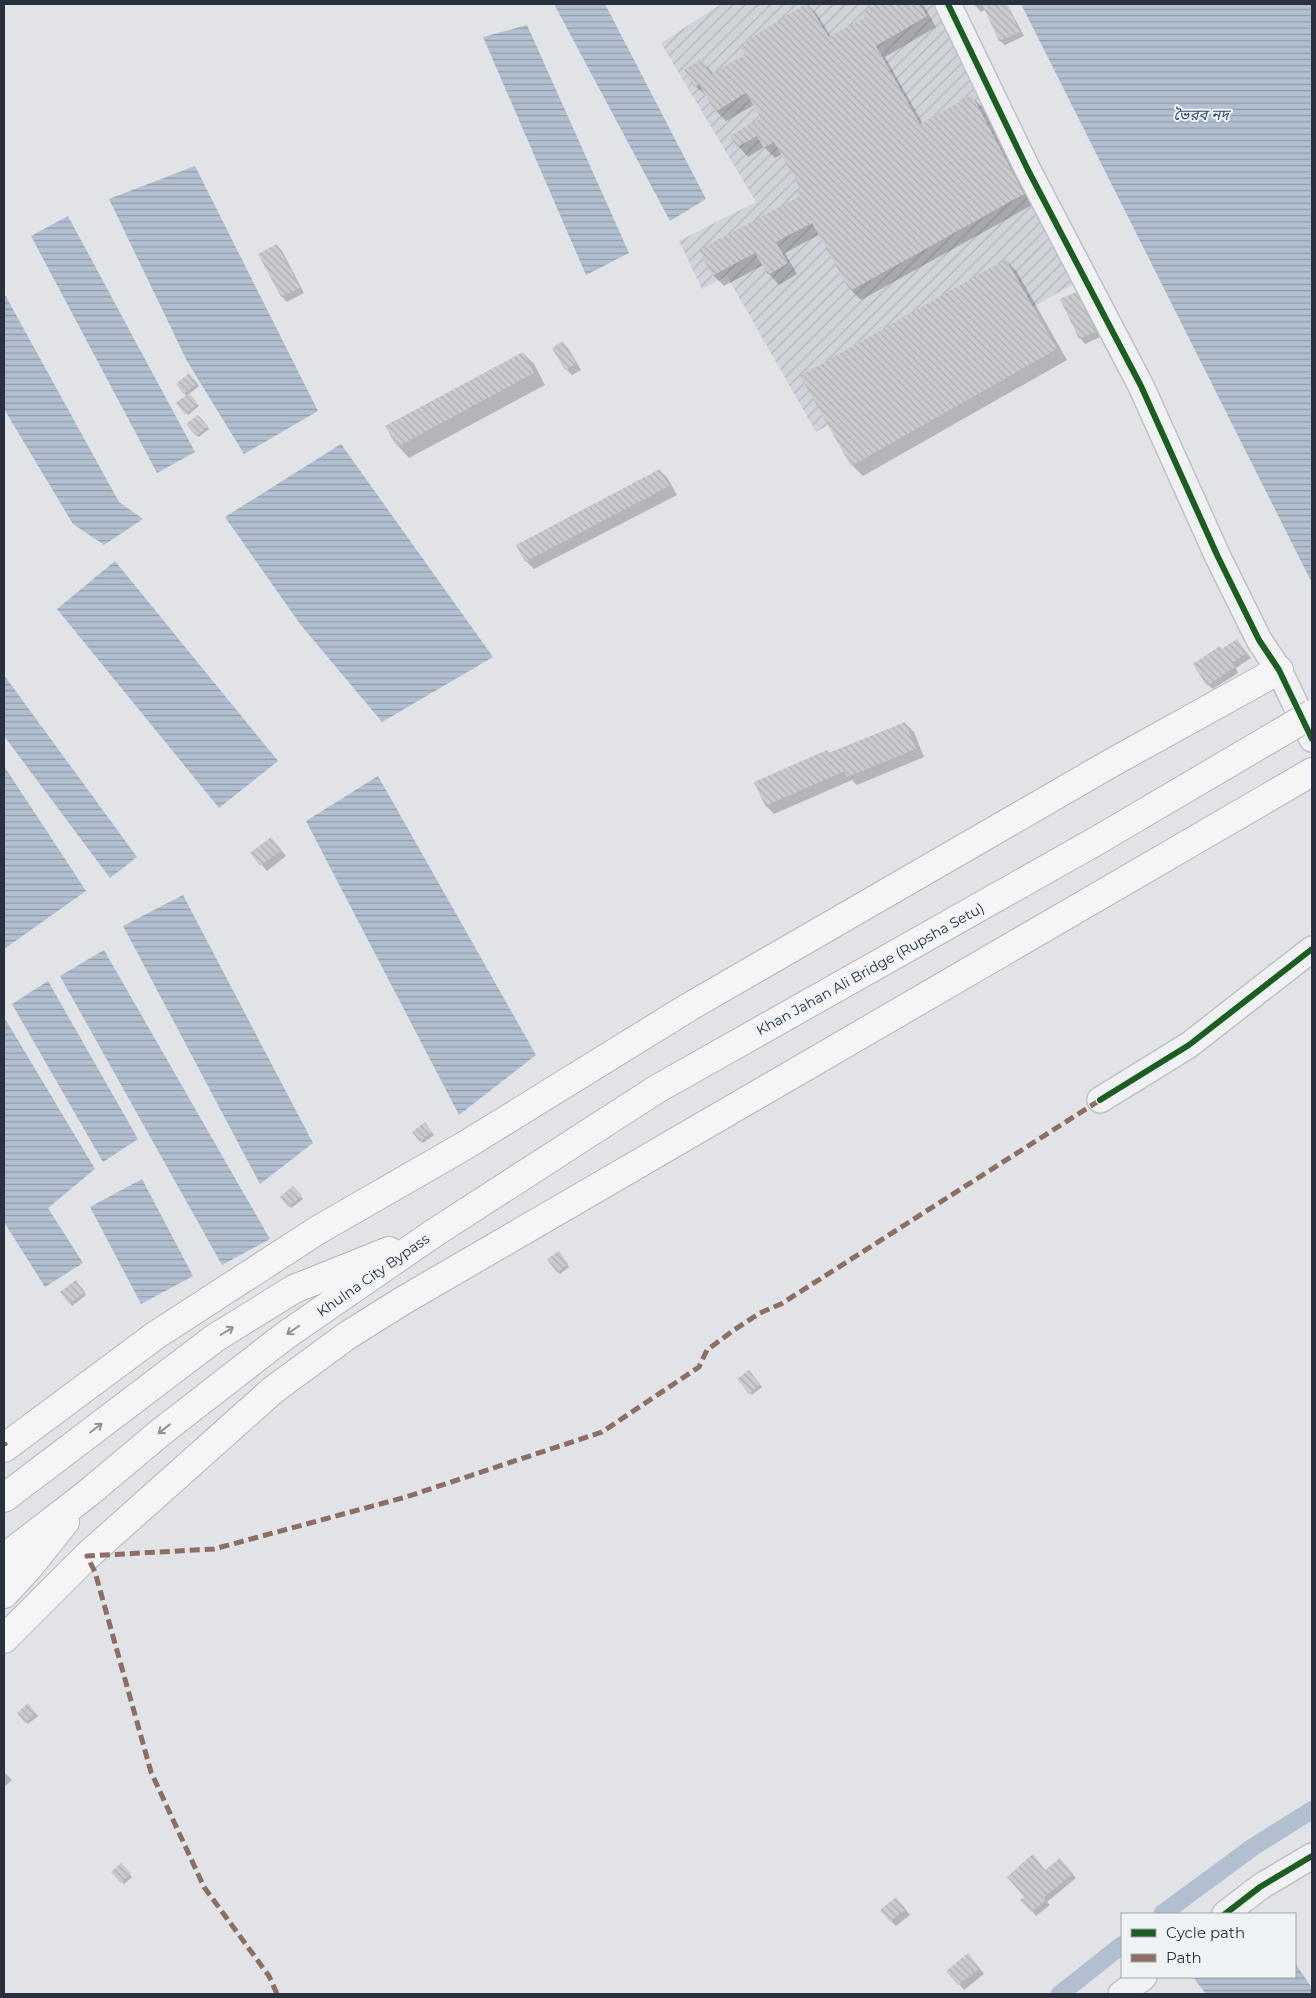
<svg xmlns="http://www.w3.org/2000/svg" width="1316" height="1998" font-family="Montserrat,'Noto Sans Bengali',sans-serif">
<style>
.industrial{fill:url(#industrial-furrows)}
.water{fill:url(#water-rules)}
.shadow{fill:#0003}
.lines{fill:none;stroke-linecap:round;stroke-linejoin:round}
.canal{stroke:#b1bfd0;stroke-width:18}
.building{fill:url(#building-back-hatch)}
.minor-casing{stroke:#bfc1c4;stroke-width:28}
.highway-casing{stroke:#b4b6bb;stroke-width:30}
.minor{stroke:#f0f1f3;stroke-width:25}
.highway{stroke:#f5f5f6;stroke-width:28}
.highway-bridge-casing{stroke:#b4b6bb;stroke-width:30;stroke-linecap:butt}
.highway-bridge{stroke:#f5f5f6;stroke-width:28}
.quiet{stroke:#8d6e63;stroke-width:5;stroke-dasharray:10 5;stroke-linecap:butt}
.cycleway-casing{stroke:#eff2f5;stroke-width:9}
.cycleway{stroke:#1b5e20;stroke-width:6}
.oneway{stroke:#8f939a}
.labels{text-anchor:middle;stroke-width:4;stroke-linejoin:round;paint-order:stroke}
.street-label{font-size:14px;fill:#29313e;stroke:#eff2f5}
.water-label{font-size:15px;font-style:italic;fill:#354f70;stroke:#eff2f5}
</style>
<defs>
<pattern id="industrial-furrows" width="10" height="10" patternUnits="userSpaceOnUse" patternTransform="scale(1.25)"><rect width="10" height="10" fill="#d0d3d9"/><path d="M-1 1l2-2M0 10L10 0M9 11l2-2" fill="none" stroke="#b3b6bb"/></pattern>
<pattern id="water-rules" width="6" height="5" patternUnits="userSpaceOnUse" patternTransform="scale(1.25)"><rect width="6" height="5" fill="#b1bfd0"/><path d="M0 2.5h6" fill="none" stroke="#909caa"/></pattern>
<pattern id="building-back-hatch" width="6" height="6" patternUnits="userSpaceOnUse" patternTransform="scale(1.25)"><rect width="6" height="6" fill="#c9cbce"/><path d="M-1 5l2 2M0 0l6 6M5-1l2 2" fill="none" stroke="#adafb2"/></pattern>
</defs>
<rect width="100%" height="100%" fill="#e1e3e6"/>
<path class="industrial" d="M721 4H941L1077 282 816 432 727 276 702 289 679 241 756 202 661 43Z"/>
<path class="water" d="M554 4H605L706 199 670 221Z
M1021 4H1312V583Z
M527 25 629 253 586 275 483 37Z
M195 166 318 411 244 454 187 361 109 199Z
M68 216 195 452 157 473 31 236Z
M4 293 119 502 143 519 104 545 73 524 4 409Z
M341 444 493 657 382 722 300 624 225 517Z
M115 561 278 761 219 808 57 609Z
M4 675 137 857 110 878 4 736Z
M4 766 86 891 4 949Z
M378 776 536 1055 459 1115 306 821Z
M183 895 313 1143 260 1184 123 926Z
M104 950 270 1239 222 1265 60 976Z
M48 981 138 1139 103 1162 12 1004Z
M4 1017 95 1169 48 1208 83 1263 45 1287 4 1222Z
M142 1179 193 1276 141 1304 90 1207Z
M1295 1963 1312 1988V1994H1206L1193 1977H1295Z"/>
<path class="shadow" d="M807 4 817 14 831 37 867 17 864 12 878 4H923L936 27 885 57 923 124 972 97 982 107 1034 204 861 300 851 290 820 234 785 253 797 274 779 285 769 274 763 265 724 286 713 275 700 250 800 198 803 191 782 154 775 158 764 147 748 157 738 146 762 119 754 105 726 121 716 111 707 96 695 86 701 61 714 74 747 55Z
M974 4H1007L1024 36 1005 45 1000 41 986 9 981 12Z
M277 245 282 251 304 293 287 302 282 297Z
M1006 260 1017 272 1067 360 863 476 852 465Z
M1075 294 1081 299 1100 337 1085 344 1080 338Z
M563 343 568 348 581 370 572 375 566 369 554 348Z
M523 353 534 364 545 385 409 458 398 446Z
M192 377 199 386 189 394 199 406 188 415 186 413 187 396 184 393Z
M201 419 209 429 199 437 196 435Z
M660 470 668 479 677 495 534 569 526 561Z
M1237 641 1251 658 1236 668 1238 673 1213 689 1208 685 1223 650Z
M905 723 914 732 924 757 857 785 852 780 774 814 766 806 755 782Z
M271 838 286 856 267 871 252 853Z
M427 1126 434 1135 423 1143 421 1141Z
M296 1190 303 1199 291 1208 289 1206Z
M561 1255 569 1267 560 1274 558 1272Z
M78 1284 86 1295 72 1306 70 1303Z
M751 1374 762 1387 752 1395 750 1393Z
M28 1705 38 1716 28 1724 18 1713Z
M4 1772 12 1780 4 1787Z
M1064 1864 1076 1878 1047 1902 1050 1905 1036 1916 1032 1911 1046 1871Z
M121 1865 132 1877 124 1884 113 1872Z
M901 1904 910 1915 896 1926 891 1921Z
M973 1960 984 1974 964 1990 948 1971Z"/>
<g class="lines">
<path class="canal" d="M1162 1914 1253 1847 1312 1810
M1060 1994 1122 1945"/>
</g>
<path class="building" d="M805 4H808L829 37 865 17 862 12 876 4H919L927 16 876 46 920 124 972 95 1024 194 850 291 812 223 776 242 788 263 768 275 755 253 712 276 699 250 798 197 796 193 801 190 774 142 764 148 757 136 737 147 730 136 761 118 746 93 715 112 699 84 694 87 684 70 701 59 711 74 745 55 740 45Z
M982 4H1007L1020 32 999 41Z
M277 244 300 288 281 297 258 254Z
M1006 259 1057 349 851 466 800 376Z
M1076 292 1096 331 1079 339 1060 299Z
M563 341 576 364 565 370 552 348Z
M523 352 534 373 397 447 385 426Z
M189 373 197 383 184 394 176 384Z
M189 393 198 404 185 414 176 403Z
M198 415 208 426 196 436 186 424Z
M660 469 669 486 525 562 516 545Z
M1237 639 1247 653 1232 663 1235 667 1207 686 1193 664 1220 646 1222 649Z
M905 722 916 749 847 777 845 771 765 806 754 782 827 750 829 753Z
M271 837 282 850 260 866 250 853Z
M425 1122 432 1132 420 1142 412 1132Z
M293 1186 302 1196 288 1207 280 1197Z
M559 1251 568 1264 557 1273 547 1259Z
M76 1280 85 1292 69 1304 60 1292Z
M749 1370 760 1384 749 1394 737 1379Z
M28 1703 36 1713 25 1723 17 1713Z
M1033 1854 1045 1870 1060 1858 1073 1874 1044 1897 1046 1900 1031 1912 1020 1900 1024 1897 1007 1877Z
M121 1863 131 1874 121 1883 111 1872Z
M896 1897 906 1909 890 1922 880 1910Z
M968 1953 980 1968 958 1985 946 1971Z"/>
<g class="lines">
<g class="minor-casing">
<path id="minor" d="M948 4 1028 170 1141 386 1218 557 1259 640 1279 670 1312 739
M1100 1100 1189 1045 1312 949
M1225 1914 1260 1887 1312 1856
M1121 1994 1144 1977"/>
</g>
<g class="highway-casing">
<path id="highway" d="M4 1448 156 1335 318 1230 464 1146 689 1007 1113 762 1279 670
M4 1498 215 1338 294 1289 389 1251
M4 1558 87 1494 161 1432 286 1335 434 1233
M4 1594 29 1567 65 1522
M4 1639 87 1556 273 1390 348 1335 404 1300 1312 772"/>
</g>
<use href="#minor" class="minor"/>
<use href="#highway" class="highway"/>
<g class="highway-bridge-casing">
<path id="highway-bridge" d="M434 1233 657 1089 1098 840 1312 714"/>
</g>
<use href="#highway-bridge" class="highway-bridge"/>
<path class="quiet" d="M4 1443 6 1446
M277 1994 269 1976 204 1887 151 1772 95 1572 87 1556 214 1549 406 1497 602 1432 699 1367 707 1350 734 1330 760 1313 781 1304 1100 1100"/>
<g class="cycleway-casing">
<path id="cycleway" d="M948 4 1028 170 1141 386 1218 557 1259 640 1279 670 1312 739
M1100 1100 1189 1045 1312 949
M1225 1914 1260 1887 1312 1856"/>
</g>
<use href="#cycleway" class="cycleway"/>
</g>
<defs><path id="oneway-shaft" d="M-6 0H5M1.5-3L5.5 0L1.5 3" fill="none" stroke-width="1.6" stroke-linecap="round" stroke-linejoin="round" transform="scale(1.25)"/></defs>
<g class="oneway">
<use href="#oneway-shaft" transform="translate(293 1330) rotate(145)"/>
<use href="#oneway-shaft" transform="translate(227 1331) rotate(-32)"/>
<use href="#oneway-shaft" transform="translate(96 1428) rotate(-37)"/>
<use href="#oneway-shaft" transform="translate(164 1429) rotate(142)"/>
</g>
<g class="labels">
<g class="street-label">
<text transform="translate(870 969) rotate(-29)" y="5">Khan Jahan Ali Bridge (Rupsha Setu)</text>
<text transform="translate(373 1275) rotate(-35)" y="5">Khulna City Bypass</text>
</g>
<g class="water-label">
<text x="1201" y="120">ভৈরব নদ</text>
</g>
</g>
<rect width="1316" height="1998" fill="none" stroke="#29313e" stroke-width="10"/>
<rect x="1121" y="1913" width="175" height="65" fill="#eff2f5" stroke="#a0a5ac"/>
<rect x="1131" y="1929" width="25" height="8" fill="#1b5e20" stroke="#a0a5ac"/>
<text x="1166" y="1938" font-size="15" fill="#29313e">Cycle path</text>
<rect x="1131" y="1954" width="25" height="8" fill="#8d6e63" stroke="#a0a5ac"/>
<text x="1166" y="1963" font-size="15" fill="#29313e">Path</text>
</svg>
